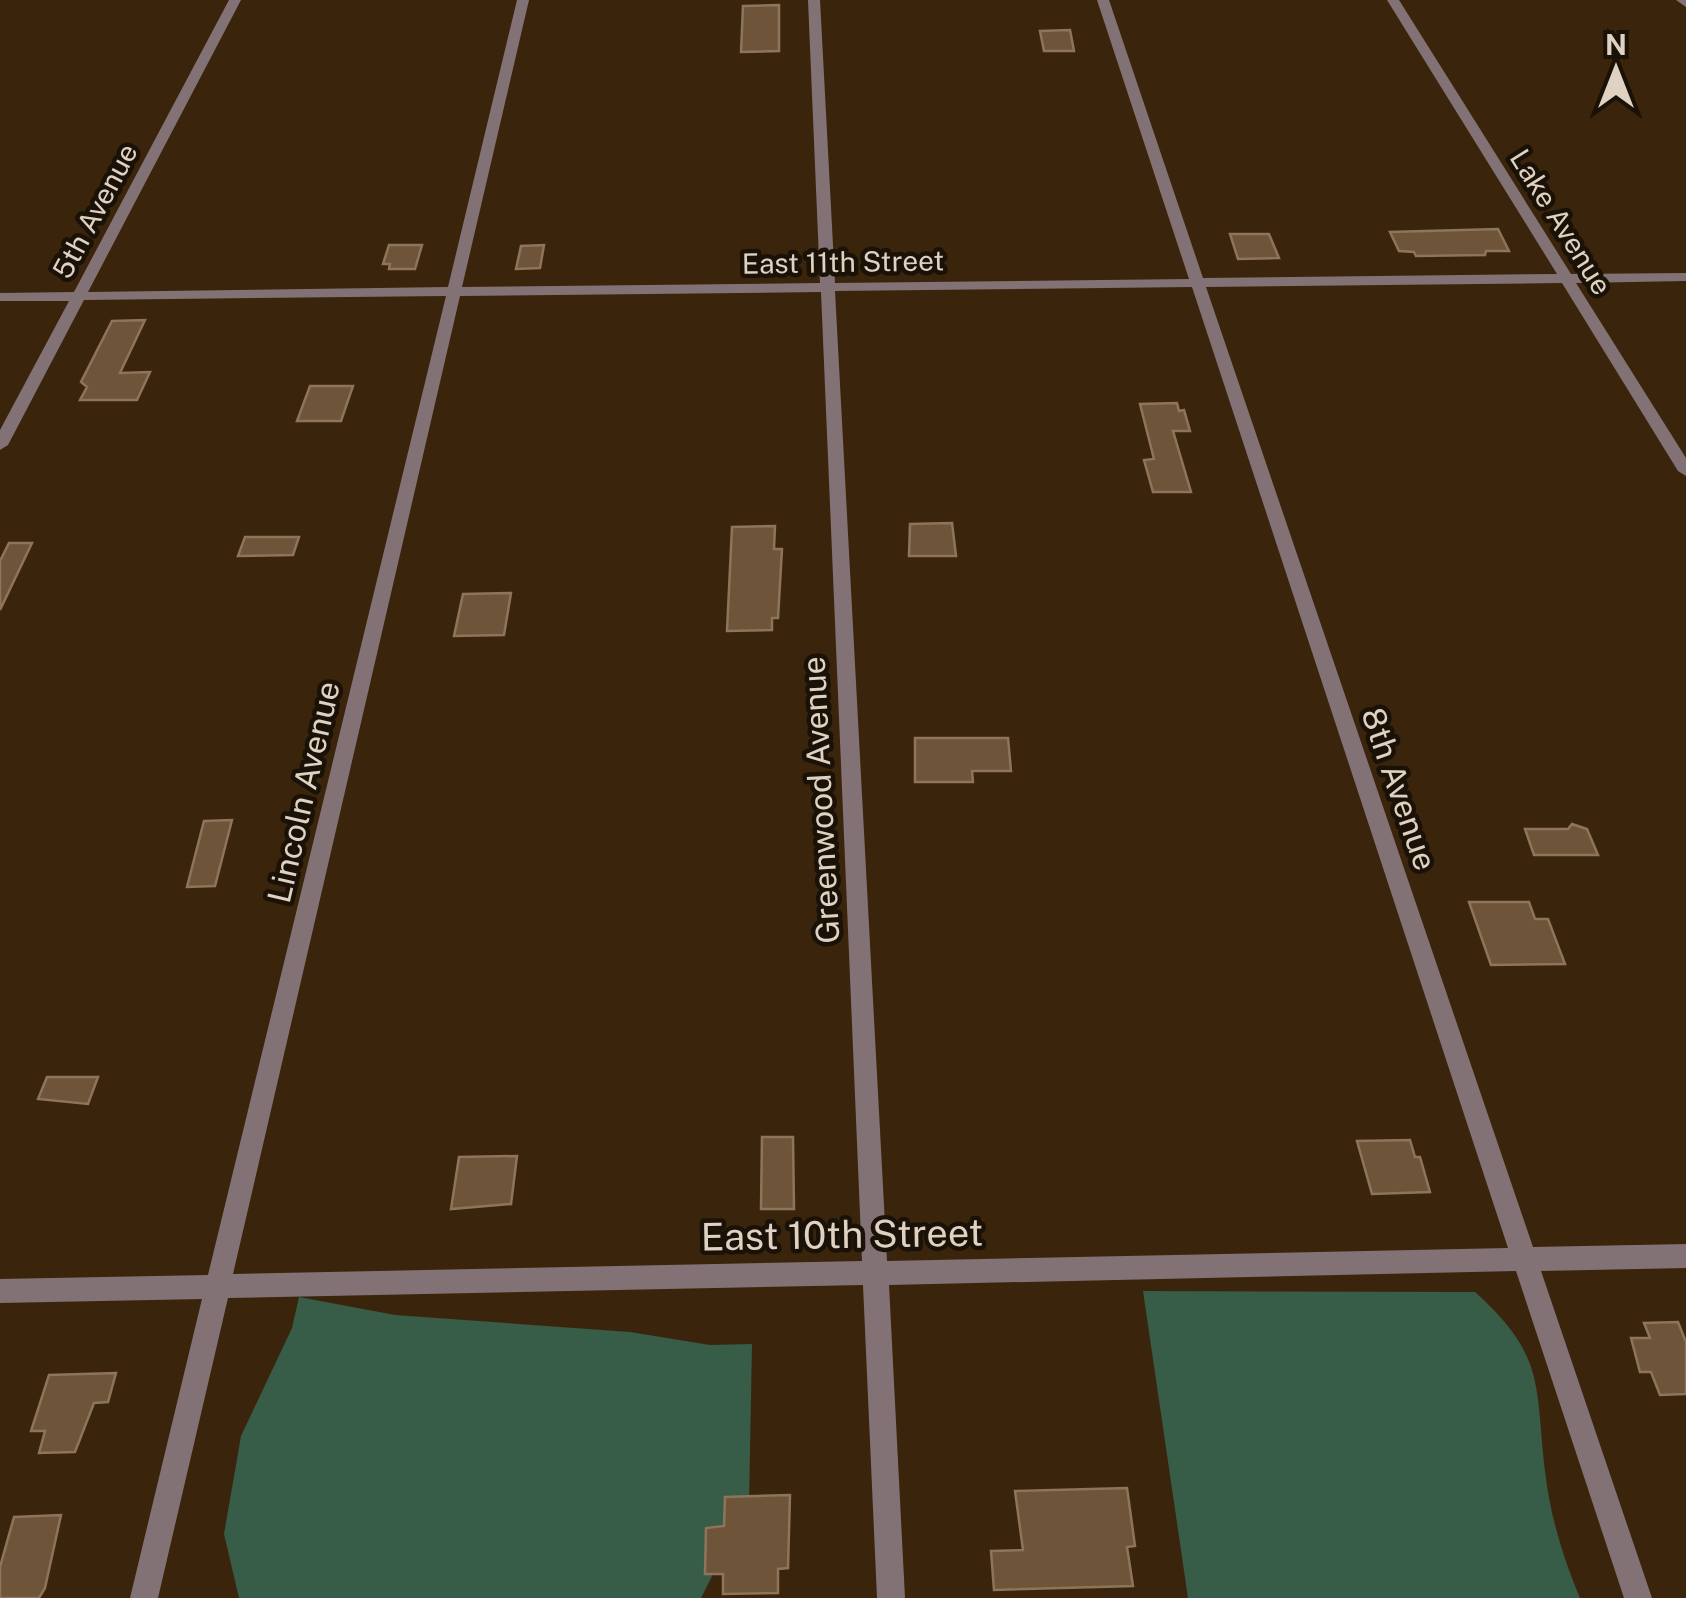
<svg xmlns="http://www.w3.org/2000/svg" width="1686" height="1598" font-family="'Public Sans',sans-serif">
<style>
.forest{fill:#375c47}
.building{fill:#6e5438;stroke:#8d745a;stroke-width:2.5}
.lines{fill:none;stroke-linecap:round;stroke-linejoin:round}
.minor{fill:#837275;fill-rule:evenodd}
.labels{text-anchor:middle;stroke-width:9;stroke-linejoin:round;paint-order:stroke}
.far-street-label{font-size:28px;fill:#e0d2c3;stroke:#1a1107}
.street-label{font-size:32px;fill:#e0d2c3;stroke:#1a1107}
.near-street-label{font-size:38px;fill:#e0d2c3;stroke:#1a1107}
</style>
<rect width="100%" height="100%" fill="#3a250c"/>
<path class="forest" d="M1143 1291 1475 1292C1546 1356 1535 1385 1545 1471 1550 1515 1563 1558 1580 1598H1188Z
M299 1297 395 1315 630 1332 710 1345 752 1344 749 1503 701 1598H239L224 1534 241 1436 292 1328Z"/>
<path class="building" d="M779 5V51L741 52 743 6Z
M1070 30 1074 51H1044L1040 31Z
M1498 229 1509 251H1486L1485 255 1416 256 1414 252 1399 251 1390 232Z
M1230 234H1269L1279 258 1238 259Z
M389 245H422L415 269H389L390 264H383Z
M544 245 540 268 516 269 521 246Z
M145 320 120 373 150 372 137 400H80L87 387 81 382 112 321Z
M310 386H353L341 421H297Z
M1177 403 1179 411 1184 410 1190 431H1173L1191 492H1153L1144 460 1154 459 1140 404Z
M952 523 956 556H909L910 524Z
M775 526 774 549H782L778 618H772V630L727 631 732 527Z
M245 537H299L293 555 238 556Z
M9 543H32L0 610V561Z
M511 593 504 635 454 636 463 594Z
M915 738H1008L1011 771H972L973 782H915Z
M232 820 215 886 187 887 204 821Z
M1572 824 1587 829 1598 855H1534L1525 829H1568Z
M1469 902H1529L1535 919H1548L1565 964 1491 965Z
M47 1077H98L88 1104 38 1099Z
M762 1137H793L794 1209H761Z
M1410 1140 1415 1157H1420L1430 1192 1372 1194 1357 1141Z
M517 1156 511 1204 451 1209 459 1157Z
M1678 1322 1686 1342V1394L1660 1395 1651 1372H1640L1631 1338H1650L1644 1323Z
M116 1373 108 1402 94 1403 75 1452 39 1453 45 1431H31L49 1375Z
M1127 1488 1135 1546 1127 1547 1133 1586 994 1590 991 1551 1023 1550 1015 1491Z
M790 1495 788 1568 778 1569V1593L723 1594V1574H705L706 1528 724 1526 725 1497Z
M61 1515 45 1588 39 1598H0V1567L14 1517Z"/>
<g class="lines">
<path class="minor" d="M229 0H241L88 292 448 287 517 0H529L462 287 820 283 808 0H820L835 283 1189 279 1097 0H1109L1203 278 1557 274 1387 0H1399L1571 274 1686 273V281L1576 283 1686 458V476L1678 471 1562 283 1206 287 1533 1247 1686 1244V1268L1541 1271 1652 1598H1624L1516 1271 889 1285 905 1598H877L863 1285 228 1298 158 1598H130L202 1299 0 1303V1279L208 1275 446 296 84 300 8 445 0 450V430L69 301H0V293L74 292ZM1192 287 1508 1248 887 1261 835 291ZM821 292 862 1261 233 1274 460 296Z
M1676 0H1686V7Z"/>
</g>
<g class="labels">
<g class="far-street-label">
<text transform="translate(95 211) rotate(-62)" y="10">5th Avenue</text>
<text transform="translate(1561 222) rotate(58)" y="10">Lake Avenue</text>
<text transform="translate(843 262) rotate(-1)" y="10">East 11th Street</text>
</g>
<g class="street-label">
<text transform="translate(1399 789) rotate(71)" y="11">8th Avenue</text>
<text transform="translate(304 792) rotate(-77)" y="11">Lincoln Avenue</text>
<text transform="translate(821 800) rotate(-93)" y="11">Greenwood Avenue</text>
</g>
<g class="near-street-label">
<text transform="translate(842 1235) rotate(-1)" y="13">East 10th Street</text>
</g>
</g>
<g transform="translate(1616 70)" stroke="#1a1107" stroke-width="8" paint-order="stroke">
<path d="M0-8L18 38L0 25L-18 38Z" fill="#e0d2c3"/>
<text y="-15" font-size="28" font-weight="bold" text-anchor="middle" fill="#e0d2c3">N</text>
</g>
</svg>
